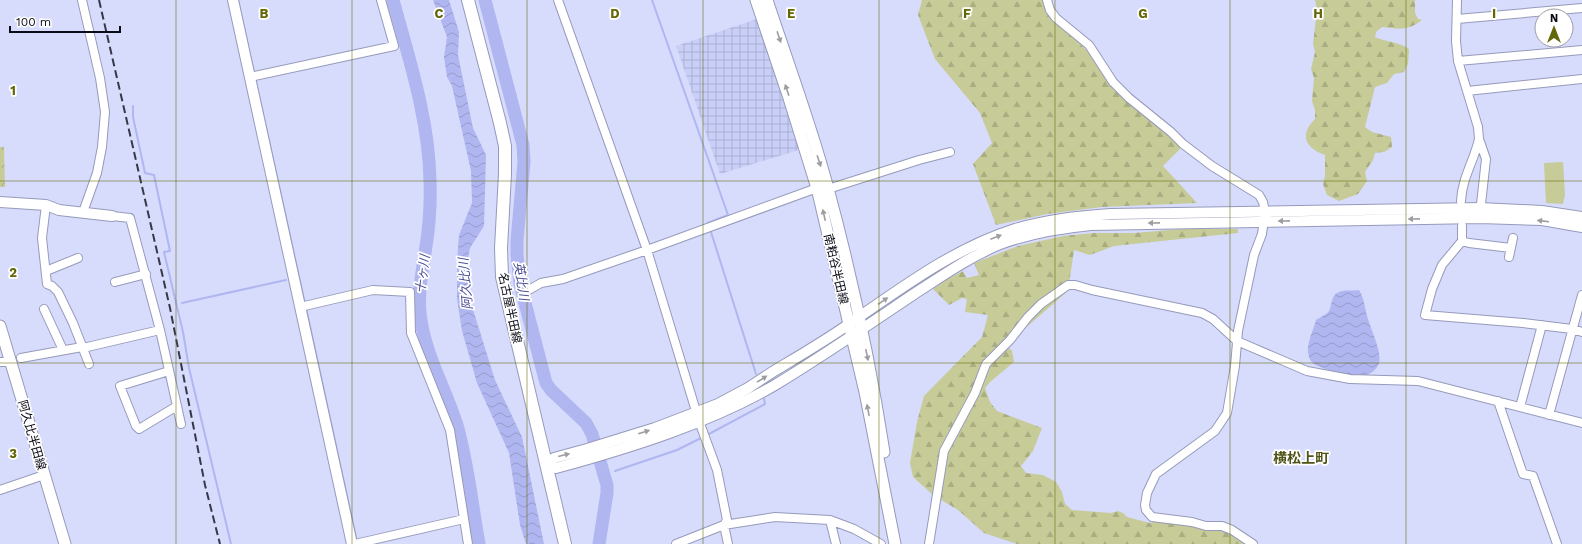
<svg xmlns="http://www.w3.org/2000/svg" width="1582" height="544" font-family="'Work Sans','Noto Sans JP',sans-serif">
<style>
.industrial{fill:url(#industrial-grid)}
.forest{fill:url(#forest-firs)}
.park{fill:url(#park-crowns)}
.garden{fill:#c6cb97}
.water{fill:url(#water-waves)}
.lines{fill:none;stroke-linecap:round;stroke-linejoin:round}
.stream{stroke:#b0b6f0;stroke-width:2}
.river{stroke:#b0b6f0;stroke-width:13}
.minor-casing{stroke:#969aba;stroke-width:10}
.tertiary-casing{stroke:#969aba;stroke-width:12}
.secondary-casing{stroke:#969aba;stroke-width:13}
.primary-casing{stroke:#969aba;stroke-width:14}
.minor{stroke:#fff;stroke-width:8}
.tertiary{stroke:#fff;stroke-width:10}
.secondary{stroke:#fff;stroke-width:11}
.primary{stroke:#fff;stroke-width:12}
.rail{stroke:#363848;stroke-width:2;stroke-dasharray:8 4;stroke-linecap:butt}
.oneway{fill:#9d9da2}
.grid{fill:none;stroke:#636705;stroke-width:1;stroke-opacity:0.55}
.labels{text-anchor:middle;stroke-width:3.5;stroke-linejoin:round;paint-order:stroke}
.street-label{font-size:12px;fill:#0a0b16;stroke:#fff}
.water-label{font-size:13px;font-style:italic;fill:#4c4f95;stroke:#fff}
.quarter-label{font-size:14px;font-weight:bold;fill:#4f5318;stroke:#fff}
.grid-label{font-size:13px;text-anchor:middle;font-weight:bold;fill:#636705;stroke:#fff;stroke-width:3.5;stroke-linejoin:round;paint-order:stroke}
</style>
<defs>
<pattern id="industrial-grid" width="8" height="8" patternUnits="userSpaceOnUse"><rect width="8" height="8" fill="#c9cff7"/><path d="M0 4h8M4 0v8" fill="none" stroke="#abb0d3"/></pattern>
<pattern id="forest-firs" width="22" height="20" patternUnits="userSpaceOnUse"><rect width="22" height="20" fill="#c6cb97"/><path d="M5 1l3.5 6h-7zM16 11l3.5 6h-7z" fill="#a9ad81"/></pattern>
<pattern id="park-crowns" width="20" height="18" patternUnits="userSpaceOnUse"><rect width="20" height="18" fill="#c6cb97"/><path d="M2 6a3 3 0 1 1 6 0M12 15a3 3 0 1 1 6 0" fill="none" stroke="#a9ad81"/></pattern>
<pattern id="water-waves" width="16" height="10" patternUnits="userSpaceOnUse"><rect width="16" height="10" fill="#b0b6f0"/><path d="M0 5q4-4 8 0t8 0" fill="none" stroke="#969bcd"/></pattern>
</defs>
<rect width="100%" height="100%" fill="#d7dcfd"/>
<path class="industrial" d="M757 19 802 149 720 174 676 46Z"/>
<path class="forest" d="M922 0H1043L1047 9 1087 51 1113 89 1182 147 1163 166 1197 203 1102 207 1047 214 996 225 973 164 992 143 980 113 935 59 918 15Z
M1315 0H1415V13L1418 19 1422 20C1408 31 1399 29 1382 27L1376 32 1375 37C1386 42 1400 42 1409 49L1408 64 1404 72 1394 74 1387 83 1375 87 1365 127 1372 132 1391 137 1392 147 1384 152 1375 153 1373 160 1365 172 1367 181 1358 194 1339 201 1327 195 1323 184 1325 176V155C1305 148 1299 135 1315 119V110L1312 101 1314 78 1311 69 1315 52 1313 44 1317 9Z
M1181 229H1238V233L1114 246 1090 255 1074 250 1068 291 1006 345 1012 351 1014 362 990 382 985 388 990 402 997 411 1042 428 1033 451 1021 466 1026 473 1043 475 1056 482 1062 492 1065 504 1072 510 1111 513 1118 511 1123 513 1127 517 1150 523 1157 521 1221 529 1232 534 1246 544H1017L984 533 958 510 933 495 913 477 910 463 917 422 924 396 982 337 988 315 965 312 967 299 962 298 949 305 933 289 948 279 963 271 967 278 979 275 974 263 1018 246 1063 236 1094 233H1134Z"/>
<path class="park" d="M0 147H4L5 187H0Z"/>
<path class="garden" d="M1563 162 1565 195 1563 204 1546 203 1544 163Z"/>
<path class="water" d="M433 0H449L459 32 458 55 473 128 486 155 484 226 470 248 467 263 471 303 495 380 522 437 544 544H526L520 525 509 453 477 383 462 331 457 299V261L459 235 472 203 471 171 452 86 447 77 444 57 447 37Z
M1359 290C1365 299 1365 312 1369 322 1372 332 1382 353 1379 363 1377 369 1372 373 1366 375 1355 377 1317 370 1311 361 1303 349 1313 332 1316 320 1320 317 1326 315 1329 311 1333 303 1330 294 1342 291 1347 290 1354 291 1359 290Z"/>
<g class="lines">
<path class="stream" d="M238 0 254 73
M652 0 728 215 708 223
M255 77 305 304
M133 106V117L145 173 154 175 170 251 164 252 183 332 189 368 231 544
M711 232 756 374
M182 303 286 280
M306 308 357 542
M707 435 765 404 764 399
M615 471 677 450 703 437"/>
<path class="river" d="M393 0C409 59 429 119 430 181 431 205 429 229 425 253 422 273 418 293 420 313 424 353 445 387 457 425 468 463 472 505 479 544
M485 0 523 145 524 162 517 240V255L520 284 546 383 551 390 586 423 592 434 607 485V493L599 544"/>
<g class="minor-casing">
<path id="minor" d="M82 0 100 78 105 112 102 147 97 173 83 212
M558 0 647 250 699 421 717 470 727 520 724 525 728 544
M1047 0 1050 10 1056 18 1089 45 1113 82 1129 98 1171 132 1183 144 1212 166 1259 195 1263 202 1265 212 1262 234 1254 255 1238 331 1235 366 1227 413 1215 431 1156 474 1147 493 1145 505 1146 510 1152 517 1192 522 1206 526H1222L1232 530 1253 544
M1457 0 1456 41 1458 61 1478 127 1479 139 1486 159 1480 213
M1457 19 1582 8
M1458 61 1582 50
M250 77 394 46 381 0
M1467 91 1582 79
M828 189 919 160 950 152
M1461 201C1462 178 1474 161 1479 139
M46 205 42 238 47 284 52 286 58 292 73 323 89 364
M112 216 130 218 160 330 181 424
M1462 226V241L1442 265 1432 289 1425 315 1523 323 1572 329 1582 332
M1462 241 1469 243 1511 248
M1509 257 1513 238
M46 271 78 258
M115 282 146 274
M527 291 541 283 563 279 647 250 817 188
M300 307 373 290 410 292 411 333 450 430 468 544
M44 309 63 350
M83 348 160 330
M21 358 82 347
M0 362H11
M169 371 120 386 136 426 139 429 177 406
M1498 401 1523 474 1533 476 1557 544
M1520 407 1542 325
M1549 415 1582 295
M0 490 44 475
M830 520 836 544
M355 544 464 519
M676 544 724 525 775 517 830 520 854 529 881 544
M929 544 944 451 975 393 986 364 1010 340 1028 317 1041 304 1068 285H1075L1092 290 1202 313 1213 319 1237 341 1307 371 1350 379 1418 381 1582 423"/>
</g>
<g class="tertiary-casing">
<path id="tertiary" d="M233 0 352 544
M0 202 46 205 59 210 112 216
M1582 217 1542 211 1480 208 1111 214C1078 216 1046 220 1015 229 954 248 900 289 849 324 825 341 799 356 774 371L748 388 718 404 655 428 587 449 554 458 547 465 556 468C629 448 710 423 775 385 823 356 868 325 914 294 942 276 969 257 1000 244 1030 233 1060 228 1091 225L1480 218 1542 220 1582 227"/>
</g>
<g class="secondary-casing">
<path id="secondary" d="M756 0 789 98 817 188 865 392 895 544
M767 0C787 61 810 122 827 185 851 273 870 362 884 452
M0 326 65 544"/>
</g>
<g class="primary-casing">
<path id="primary" d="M468 0 500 123 505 146V174L501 248 502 277 565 544"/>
</g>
<use href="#minor" class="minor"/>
<use href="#tertiary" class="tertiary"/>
<use href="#secondary" class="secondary"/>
<use href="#primary" class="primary"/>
<path class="rail" d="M99 0 170 308 205 485 220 544"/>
</g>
<defs><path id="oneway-solid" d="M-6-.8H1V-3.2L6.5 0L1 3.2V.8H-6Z"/></defs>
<g class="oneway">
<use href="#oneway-solid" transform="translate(779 37) rotate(71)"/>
<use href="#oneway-solid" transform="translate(787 90) rotate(-109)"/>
<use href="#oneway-solid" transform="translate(819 161) rotate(72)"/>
<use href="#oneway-solid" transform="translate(824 215) rotate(-103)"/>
<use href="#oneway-solid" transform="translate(1414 219) rotate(179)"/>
<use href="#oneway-solid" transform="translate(1284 221) rotate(179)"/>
<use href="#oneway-solid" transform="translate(1543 221) rotate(-173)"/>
<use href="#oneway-solid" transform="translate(1154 223) rotate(179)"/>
<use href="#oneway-solid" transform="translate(996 237) rotate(-21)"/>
<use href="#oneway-solid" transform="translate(883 301) rotate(-34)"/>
<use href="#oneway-solid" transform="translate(867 355) rotate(78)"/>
<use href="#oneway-solid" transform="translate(762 379) rotate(-32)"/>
<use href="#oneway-solid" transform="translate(868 410) rotate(-101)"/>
<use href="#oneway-solid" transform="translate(644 432) rotate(-17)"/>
<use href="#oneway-solid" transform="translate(564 455) rotate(-14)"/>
</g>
<path class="grid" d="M176 0V544M352 0V544M527 0V544M703 0V544M879 0V544M1055 0V544M1230 0V544M1406 0V544M0 181H1582M0 363H1582"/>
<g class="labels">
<g class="street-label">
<text transform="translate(836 269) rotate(77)" y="4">南粕谷半田線</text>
<text transform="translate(510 308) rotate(78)" y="4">名古屋半田線</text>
<text transform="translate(32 435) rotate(74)" y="4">阿久比半田線</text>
</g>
<g class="water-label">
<text transform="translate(422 274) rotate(-83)" y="5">十ヶ川</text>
<text transform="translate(522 281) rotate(81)" y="5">英比川</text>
<text transform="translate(465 284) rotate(-95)" y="5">阿久比川</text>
</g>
<g class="quarter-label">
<text x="1301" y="463">横松上町</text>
</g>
</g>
<g class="grid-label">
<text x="264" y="18">B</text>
<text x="439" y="18">C</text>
<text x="615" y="18">D</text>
<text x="791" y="18">E</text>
<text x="967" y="18">F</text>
<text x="1143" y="18">G</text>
<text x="1318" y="18">H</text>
<text x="1494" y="18">I</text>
<text x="13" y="95">1</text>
<text x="13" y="277">2</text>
<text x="13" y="458">3</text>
</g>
<g transform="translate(1554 28)"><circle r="19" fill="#ffffff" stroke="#9d9da2"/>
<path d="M0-3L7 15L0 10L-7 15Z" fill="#636705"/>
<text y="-6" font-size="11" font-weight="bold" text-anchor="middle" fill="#0a0b16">N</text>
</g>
<path d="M10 26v6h110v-6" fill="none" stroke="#0a0b16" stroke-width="2"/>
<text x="16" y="26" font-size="12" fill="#0a0b16" stroke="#ffffff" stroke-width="3" paint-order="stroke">100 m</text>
</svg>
